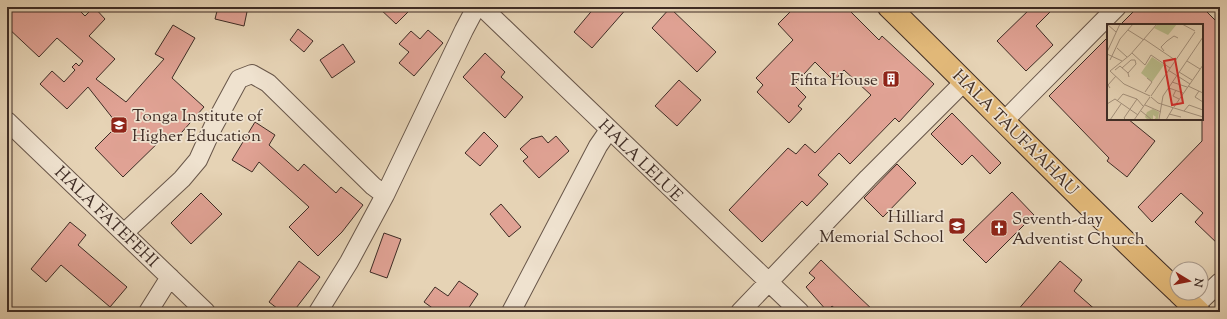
<svg xmlns="http://www.w3.org/2000/svg" width="1227" height="319" font-family="'Sorts Mill Goudy',serif">
<style>
.building{fill:#e0a294;stroke:#3e2c25}
.lines{fill:none;stroke-linecap:round;stroke-linejoin:round}
.minor-casing{stroke:#685649;stroke-width:20}
.major-casing{stroke:#3e2c25;stroke-width:24}
.minor{stroke:#efe2cf;stroke-width:18}
.major{stroke:#e3ba7a;stroke-width:22}
.labels{text-anchor:middle;stroke-width:3.5;stroke-linejoin:round;paint-order:stroke}
.poi-label{font-size:17px;fill:#3e2c25;stroke:#efe2cf;text-anchor:end}
.street-label{font-size:17px;fill:#3e2c25;stroke:#efe2cf}
.inset-road{fill:none;stroke:#a3907b;stroke-width:1}
.view{fill:#d62828;fill-opacity:0.15;stroke:#d62828;stroke-width:2}
.inset-edge{fill:none;stroke:#3e2c25;stroke-width:2}
</style>
<rect width="100%" height="100%" fill="#e6d3b5"/>
<filter id="stains"><feTurbulence type="fractalNoise" baseFrequency=".005" numOctaves="4"/><feColorMatrix values="0 0 0 0 .2 0 0 0 0 .09 0 0 0 0 .02 0 0 0 .5 -.17"/></filter>
<radialGradient id="worn" r=".72"><stop offset=".6" stop-color="#630" stop-opacity="0"/><stop offset="1" stop-color="#630" stop-opacity=".3"/></radialGradient>
<path class="building" d="M7 7H76L85 16 94 7 105 19 89 36 115 59 96 79 126 102 164 59 155 54 173 25 195 38 172 78 204 107 175 140 167 134 123 177 95 148 118 125 88 87 67 109 40 84 52 71 64 82 75 70 72 67 76 63 79 66 83 61 57 38 39 57 7 27Z
M218 7H248L244 26 215 19Z
M378 7H413L396 24Z
M595 7H628L592 48 574 32Z
M795 7H846L879 40 882 36 934 84 899 122 895 118 850 164 839 153 818 175 828 184 807 206 802 201 762 242 729 210 788 148 796 154 805 144 815 153 871 95 844 70 834 81 815 62 794 85 806 97 798 106 802 109 789 123 757 92 763 85 756 78 793 40 778 24Z
M1032 7H1055L1036 26 1053 45 1026 71 997 41Z
M1138 7H1202L1220 25V246L1195 222 1203 213 1181 193 1152 222 1138 207 1202 141V25H1120Z
M670 8 716 52 697 72 652 28Z
M298 29 313 41 304 52 290 40Z
M428 30 443 43 414 76 399 63 409 52 399 44 411 31 420 39Z
M1108 37V119H1128L1155 141 1127 177 1107 161 1109 158 1049 96Z
M343 44 355 62 332 78 320 60Z
M485 53 505 72 501 77 523 97 505 118 463 77Z
M679 80 701 100 677 126 655 106Z
M952 113 1001 163 990 174 972 155 962 165 931 134Z
M255 122 275 135 269 145 298 171 304 164 336 193 341 187 363 205 342 232 318 256 289 227 309 207 259 162 252 172 232 160Z
M484 132 498 146 480 166 465 153Z
M542 136 548 143 556 136 569 151 539 178 523 161 528 157 520 149 531 139Z
M897 164 916 183 883 217 864 198Z
M1012 192 1034 215 986 263 963 240Z
M201 193 222 214 191 244 171 223Z
M501 204 521 227 509 237 490 214Z
M70 222 86 235 78 245 127 287 110 307 61 265 46 282 31 269Z
M384 233 401 239 387 278 370 272Z
M821 260 856 294 875 312H839L832 306 827 311 806 287 815 278 809 273Z
M299 261 320 277 293 312H282L269 302Z
M1060 261 1082 280 1074 291 1098 312H1016Z
M459 281 478 294 466 312H438L424 302 435 287 448 296Z"/>
<g class="lines">
<g class="minor-casing">
<path id="minor" d="M482 7 800 312
M1005 120 1117 7
M7 121 206 312
M125 232 182 179 198 160 213 127 239 79 252 74 268 83 373 186 385 195
M1194 307 1220 282
M148 312 170 277
M318 312 349 262 385 195 464 30 473 13 479 7
M511 312 598 146 609 130
M740 312 868 178 965 81"/>
</g>
<g class="major-casing">
<path id="major" d="M889 7C985 101 1079 199 1177 291
M1179 293 1199 312"/>
</g>
<use href="#minor" class="minor"/>
<use href="#major" class="major"/>
</g>
<defs>
<g id="building-square" transform="scale(0.9)"><rect x="-9" y="-9" width="18" height="18" rx="4" fill="#8f2418" stroke="#efe2cf"/><path d="M-4-6H4V6H1V3H-1V6H-4ZM-2.5-4.3h1.7v1.8h-1.7ZM.8-4.3h1.7v1.8H.8ZM-2.5-1h1.7V.8h-1.7ZM.8-1h1.7V.8H.8Z" fill="#fff"/></g>
<g id="school-square" transform="scale(0.9)"><rect x="-9" y="-9" width="18" height="18" rx="4" fill="#8f2418" stroke="#efe2cf"/><path d="M0-5L7-2L0 1L-7-2ZM-4 1L0 2.5L4 1V4Q0 6-4 4Z" fill="#fff"/></g>
<g id="church-square" transform="scale(0.9)"><rect x="-9" y="-9" width="18" height="18" rx="4" fill="#8f2418" stroke="#efe2cf"/><path d="M-1.2-6h2.4v3.5h3.3v2.4h-3.3V6h-2.4V-.1h-3.3v-2.4h3.3Z" fill="#fff"/></g>
</defs>
<g fill-rule="evenodd">
<use href="#building-square" x="891" y="79"/>
<use href="#school-square" x="119" y="125"/>
<use href="#school-square" x="957" y="226"/>
<use href="#church-square" x="999" y="228"/>
</g>
<g class="labels">
<g class="poi-label">
<text x="878" y="85">Fifita House</text>
<text x="132" y="121" text-anchor="start">Tonga Institute of<tspan x="132" dy="20">Higher Education</tspan></text>
<text x="944" y="222">Hilliard<tspan x="944" dy="20">Memorial School</tspan></text>
<text x="1012" y="224" text-anchor="start">Seventh-day<tspan x="1012" dy="20">Adventist Church</tspan></text>
</g>
<g class="street-label">
<text transform="translate(1016 132) rotate(45)" y="6">HALA TAUFA'AHAU</text>
<text transform="translate(641 160) rotate(44)" y="6">HALA LELUE</text>
<text transform="translate(107 216) rotate(44)" y="6">HALA FATEFEHI</text>
</g>
</g>
<g transform="translate(1107 24)">
<rect width="96" height="96" fill="#e6d3b5"/>
<path d="M51 0H70L61 11 47 4ZM45 33 57 41 45 58 34 49ZM46 85 52 88 51 95 47 96 49 93 46 91V95L41 96 38 93 40 88Z" fill="#b9bb8a"/>
<path class="inset-road" d="M0 0 9 8M75 0 88 7M21 6 37 16M37 15 68 36M10 24 20 33M57 27 54 23 60 17 67 12 71 14M0 28 13 0M25 29 38 41 44 31 63 44M0 30 15 37M3 36 13 15 26 0M80 37 93 45M15 44 24 36H28M8 46 13 42 21 49M61 46 83 60M3 47 23 31 50 0M3 47 17 60 43 72M72 48 85 56M22 53 21 49 29 40 28 36M65 58 80 63M81 62 96 69M3 64 1 61 9 52M62 64 76 69M69 66 66 72 72 75M92 67 88 73 96 78M38 68 45 58 40 54M44 72 88 8M44 73 51 79 96 93M10 77 16 70 30 75 36 82M0 80 8 75 31 91M38 81 54 88M67 83 96 41M34 87 45 96M77 87 82 81 96 86M62 90 74 93M52 95 56 72 96 13M3 96 14 80M19 96 17 94 30 75M27 96 43 73M59 96 66 84"/>
<path class="view" d="M68 35 76 79 65 81 57 37Z"/>
<rect width="96" height="96" class="inset-edge"/>
</g>
<rect width="1227" height="319" fill="none" stroke="#e6d3b5" stroke-width="24"/>
<rect x="8" y="8" width="1211" height="303" fill="none" stroke="#3e2c25" stroke-width="2"/>
<rect x="12" y="12" width="1203" height="295" fill="none" stroke="#3e2c25"/>
<g transform="translate(1189 281) rotate(100)"><circle r="19" fill="#efe2cf" stroke="#a8998b"/>
<path d="M0-3L7 15L0 10L-7 15Z" fill="#8f2418"/>
<text y="-6" font-size="11" font-weight="bold" text-anchor="middle" fill="#3e2c25">N</text>
</g>
<rect width="100%" height="100%" filter="url(#stains)"/>
<rect width="100%" height="100%" fill="url(#worn)"/>
</svg>
